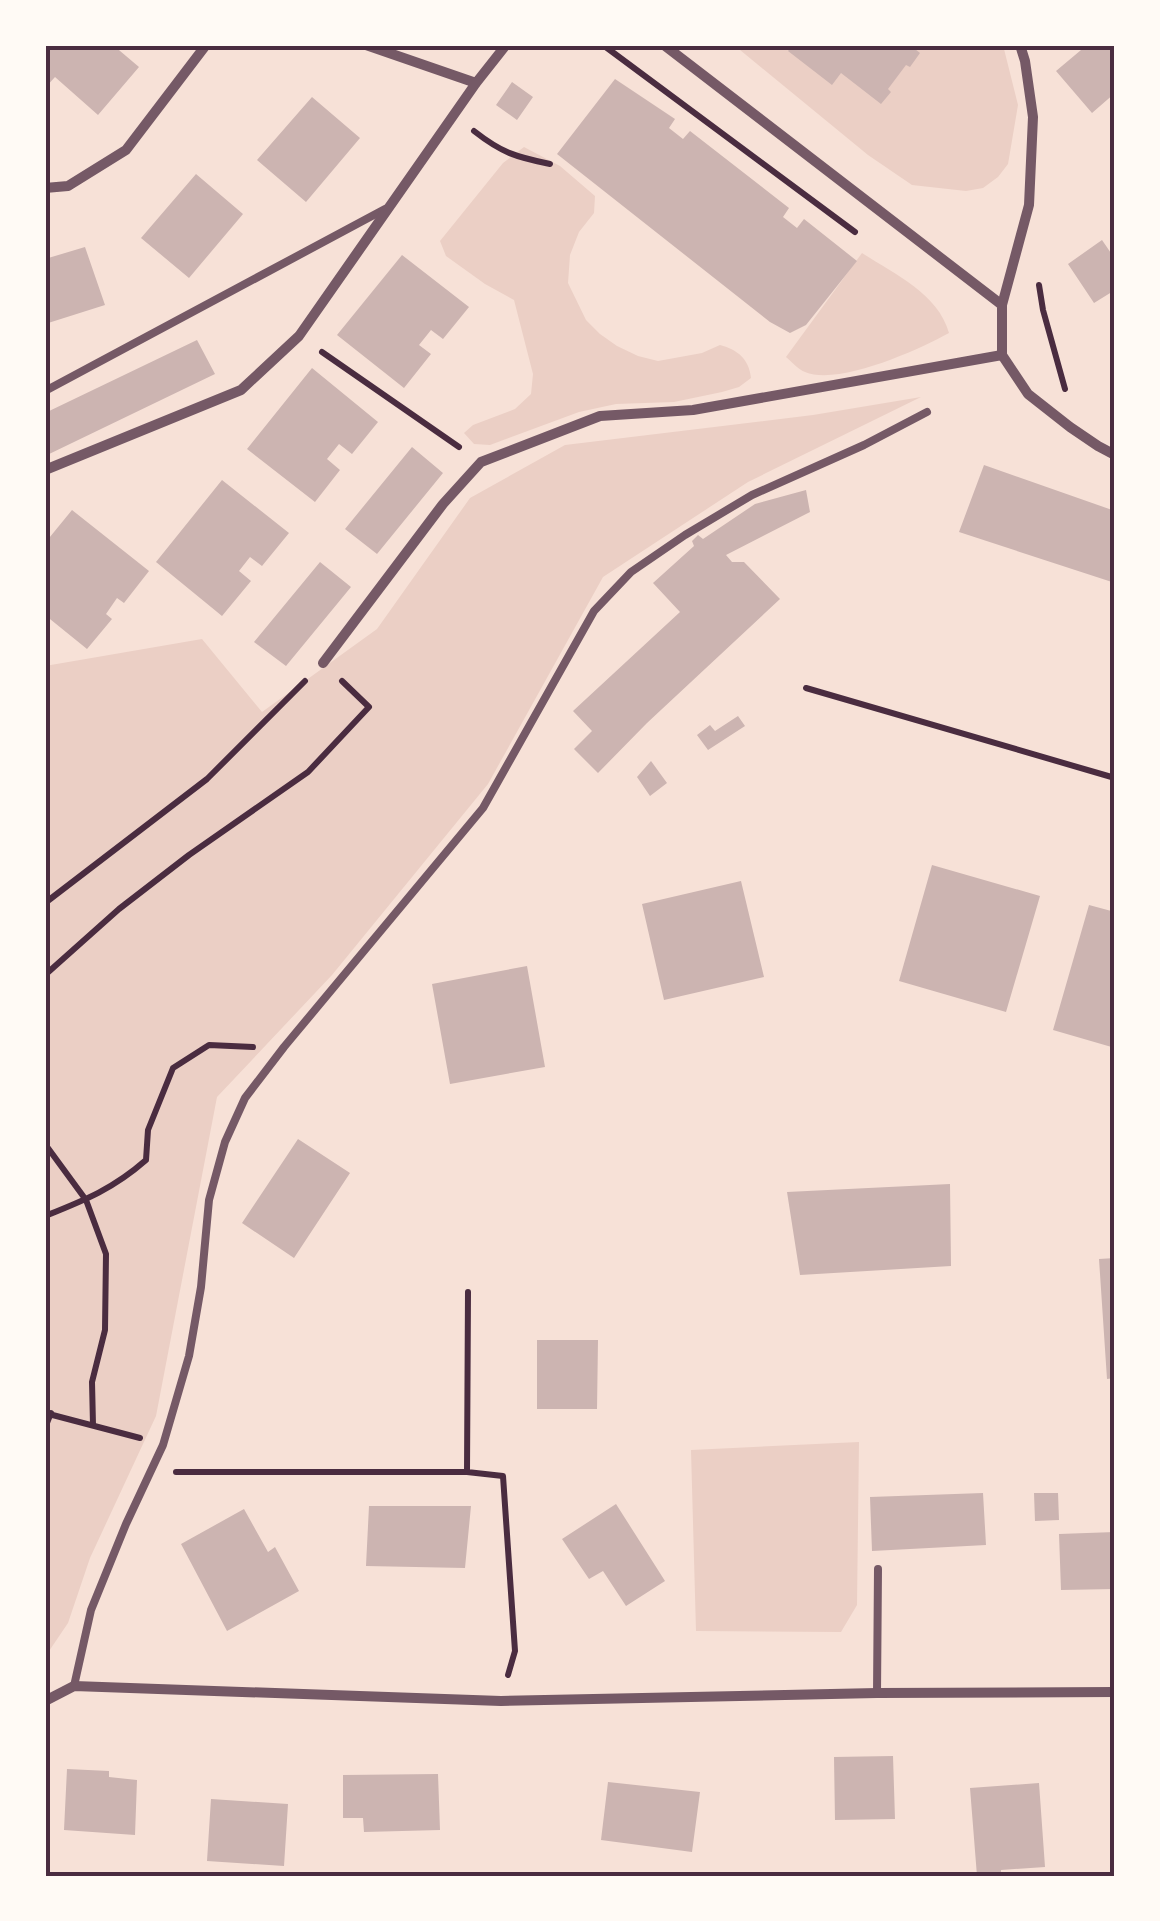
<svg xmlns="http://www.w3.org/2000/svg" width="1160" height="1921" font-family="'Asap Condensed',sans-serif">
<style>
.green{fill:#ebcfc5}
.building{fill:#ccb4b1}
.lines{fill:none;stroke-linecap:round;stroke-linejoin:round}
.path{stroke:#4a2c40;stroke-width:6}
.service{stroke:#755966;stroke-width:8}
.minor{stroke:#755966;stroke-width:10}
.neatline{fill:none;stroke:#4a2c40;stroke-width:4}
</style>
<rect width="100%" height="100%" fill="#f7e1d7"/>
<path class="green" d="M734 45H1003L1018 105 1008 164 998 177 983 188 966 191 912 185 868 155Z
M524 147 560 166 595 196 594 213 579 232 570 255 568 283 586 320 600 334 617 346 638 356 658 361 702 353 720 345C738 350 749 359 751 378L739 387 722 392 674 402 616 404 579 412 490 445 474 444 464 433 473 425 515 409 531 394 533 374 514 300 485 284 446 256 440 241 503 163Z
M862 253C894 274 938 293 949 333 918 350 839 386 805 372 799 370 792 362 786 357Z
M921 397 748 482 603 577 488 784 332 975 217 1097 156 1416 90 1558 68 1623 45 1657V666L202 639 262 712 377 629 470 498 565 445 813 415Z
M859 1442 857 1605 841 1632 696 1631 691 1450Z"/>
<path class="building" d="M48 45H113L139 67 98 115 55 77 45 88V48Z
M793 45H910L920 53 910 67 906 65 888 89 891 92 881 104 841 73 832 85 788 51Z
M1087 45H1115V93L1092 113 1056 71Z
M615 79 675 119 669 128 683 139 690 131 789 208 783 217 797 228 804 219 857 261 806 325 790 333 770 322 557 154Z
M512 82 533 97 517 120 496 105Z
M312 97 360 138 306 202 257 160Z
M196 174 243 214 189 278 141 238Z
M1102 240 1115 259V290L1094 303 1068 264Z
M85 247 105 305 45 324V259Z
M402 255 469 307 443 339 431 330 419 345 431 354 404 388 337 335Z
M197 340 215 374 45 456V413Z
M312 368 378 422 352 454 339 444 327 459 340 470 315 502 247 449Z
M412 447 443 473 377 554 345 529Z
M984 465 1115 511V583L959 532Z
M222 480 289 533 262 566 250 557 239 571 251 581 222 616 156 562Z
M806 490 810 512 726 555 732 562H744L780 599 647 723 598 773 574 749 592 731 573 711 680 612 653 583 694 546 692 541 698 535 703 539 755 504Z
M72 510 149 571 124 603 117 598 106 614 112 619 87 649 45 615V543Z
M320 562 351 587 286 666 254 642Z
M738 716 745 726 708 750 697 735 710 725 715 731Z
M651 761 667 783 650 796 637 777Z
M932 865 1040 896 1006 1012 899 981Z
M741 881 764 977 664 1000 642 904Z
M1089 905 1115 912V1048L1053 1030Z
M527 966 545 1067 450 1084 432 984Z
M298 1139 350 1173 294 1258 242 1223Z
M950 1184 951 1266 800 1275 787 1192Z
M1115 1258V1378L1107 1379 1099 1259Z
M537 1340H598L597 1409H537Z
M983 1493 986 1545 872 1551 870 1497Z
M1034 1493H1058L1059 1520 1035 1521Z
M616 1504 665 1581 626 1606 603 1571 589 1579 562 1539Z
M369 1506H471L465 1568 366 1566Z
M244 1509 268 1552 275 1547 299 1591 227 1631 181 1544Z
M1115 1532V1589L1061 1590 1059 1534Z
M893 1756 895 1819 835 1820 834 1757Z
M67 1769 109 1771V1777L137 1780 135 1835 64 1830Z
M438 1774 440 1830 364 1832 363 1818H343V1775Z
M608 1782 700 1792 692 1852 601 1840Z
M1039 1783 1045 1867 1001 1870V1876H977L970 1788Z
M211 1799 288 1804 284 1866 207 1861Z"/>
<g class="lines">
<path class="path" d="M603 45 855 232
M474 131C502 153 516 157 550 164
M1039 285 1043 310 1065 389
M322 352 459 447
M806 688 1115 778
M45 903 207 779 305 681
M45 975 119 909 189 855 308 772 369 707 342 681
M45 1144 86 1200 106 1254 105 1330 92 1382 93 1425
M45 1216C85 1200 113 1189 146 1160L148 1130 173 1068 209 1045 253 1047
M45 1413 140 1438
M45 1428 51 1413
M176 1472H467L468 1292
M467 1472 503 1476 515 1651 508 1675"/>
<path class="service" d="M45 391 385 209
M74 1686 91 1610 126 1524 163 1445 189 1356 201 1287 209 1200 225 1142 245 1098 284 1047 483 808 594 611 631 572 685 535 752 495 864 445 927 412
M877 1693 878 1569"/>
<path class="minor" d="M366 45 476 83
M664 45 1002 305
M1020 45 1025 61 1033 117 1029 205 1002 305V355L1028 394 1070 427 1098 446 1115 455
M45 188 68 186 126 150 206 45
M45 470 241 390 299 336 476 83 506 45
M323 663 443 504 481 462 600 416 693 410 1002 355
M45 1701 74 1686 501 1701 877 1693 1115 1692"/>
</g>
<rect width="1160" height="1921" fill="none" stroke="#fffaf5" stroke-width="95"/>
<rect x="48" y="48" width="1064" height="1826" class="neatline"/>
</svg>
